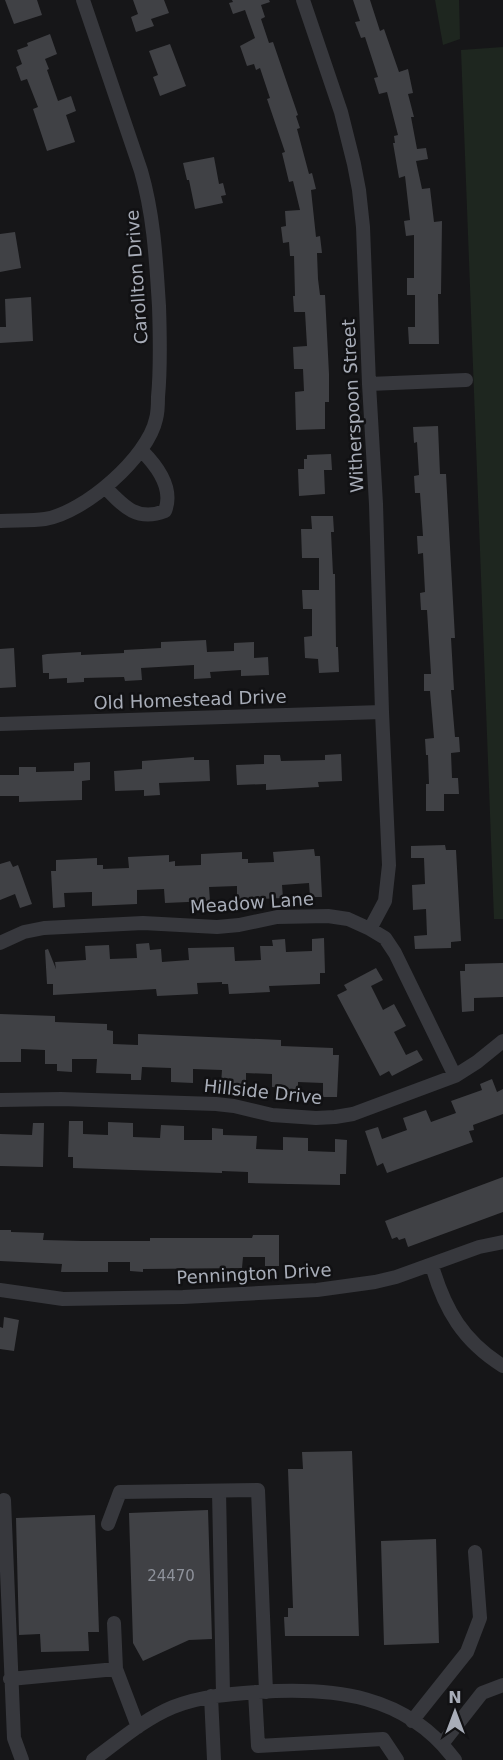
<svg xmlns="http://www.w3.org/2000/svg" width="503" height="1760" font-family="'DejaVu Sans',sans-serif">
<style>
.green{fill:#1e261f}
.building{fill:#404145}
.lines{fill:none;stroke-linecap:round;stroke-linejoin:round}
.minor{stroke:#37383d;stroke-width:14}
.labels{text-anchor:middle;stroke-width:5;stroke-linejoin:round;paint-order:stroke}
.number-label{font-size:15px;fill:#8e929b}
.street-label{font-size:18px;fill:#a8adb8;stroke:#111113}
</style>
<rect width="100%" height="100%" fill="#161618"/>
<path class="green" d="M435 0H459L460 39 443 45Z
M503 47V919H494L461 50Z"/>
<path class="building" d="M5 0H37L42 15 14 24Z
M133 0H164L169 13 151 19 154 26 136 32 131 17 138 14Z
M232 0H269L270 2 261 5 265 17 261 19 269 43 273 42 298 115 296 116 300 128 297 129 309 174 312 173 316 189 311 190 316 237 320 236 322 253H317L318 279 320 295H325L329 374V402H325V429L296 430 295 392 304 391 303 369H294L293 347 307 346 305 312H294L293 296H295L294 256H290L289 242 283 243 281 227 286 226 285 211 300 210 293 181 289 182 282 153 285 152 267 99 270 98 260 68 256 70 254 64 247 66 240 46 255 38 245 10 233 14 229 3 233 2Z
M353 0H370L380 31 384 29 399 72 408 69 413 93 408 94 414 117H411L417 149 426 148 428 159 416 161 422 189 430 188 434 222 442 221 441 294H438L439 344H409L408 327H415V295H407V278H414V235L406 236 404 221 410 220 405 176 399 178 393 143H395L394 136 398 135 387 92 379 94 374 78 378 77 365 37 361 38 355 22 360 21Z
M50 34 57 54 45 59 49 69 47 70 58 101 71 96 76 111 66 115 75 142 47 151 33 109 38 107 27 79 21 81 16 67 22 64 17 50 28 46 27 43Z
M170 44 186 86 160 96 153 77 158 75 149 51Z
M214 157 219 184 223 183 226 195 221 196 223 203 195 209 189 180H187L183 163Z
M15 232 21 268 0 272V234Z
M31 297 33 341 0 343V327H6L5 299Z
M438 426 440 474H446L455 638H451L454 690H451L455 737H459L460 752 451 753 452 778H458L459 794H444V811H426V784H429L428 755H426L425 739 434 738 430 691H424V674H431L427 610H421L420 593 425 592 423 553 418 554 417 536H423L420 493H415L414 476 419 475 417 442 414 443 413 427Z
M331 454 332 470H324L325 494 299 496 298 469H304V459H307V455Z
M311 516H333L334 532H331L333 574H335L336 647H338L339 672 319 673 318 659 305 658 304 637 312 636V609H303L302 590H319V558H302L301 529H312Z
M206 640 207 652 234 651V643L254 642V658L268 657 269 675 241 676V670L210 672 211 678 194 679V665L141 668 142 680 125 681 124 677 84 678V682L67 683V678L49 679V673H43L42 655 47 654 81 652V655L124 653V650L161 648V642Z
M14 648 16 687 0 688V649Z
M341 754 342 781 318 782 319 787 266 790V784L237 785 236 765 264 764V755H280L281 761 325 760V755Z
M194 757V760H209L210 781 159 783 160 795 144 796V790L115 791 114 771 142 769V761Z
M90 762V780L82 781V800L19 802V796H0V775H19V767H36V772L74 771V763Z
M445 845 446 850H456L461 941 451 942V948L415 949 414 936 427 935 426 909 413 910 412 885 425 884 424 858H411V846Z
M314 849 315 856H320L322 897H310L309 883 282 885 283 898 237 900V886L209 887 210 901 165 903 164 889 137 890V904L92 906V892L64 893 65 907 53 908 51 871H56V860L97 858V865H103V869L129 868 128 857 169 855V862L175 861V866L201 865V854L242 852V859H248V863L274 862 273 852Z
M10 861 13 867 18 865 32 904 20 908 15 894 0 900V864Z
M324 938 325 973H320V984L269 986 270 992 229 994 228 984H222V982L197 983 198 994 157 996 156 989 53 995V984H47L45 950 48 949 56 969 55 962 86 960 85 946 109 945 110 959 137 958 136 944 149 943 150 950 161 949 162 962 189 960 188 948 234 947 235 961 261 960 260 946H273L272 940 285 939 286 952 312 951V939Z
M503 963V997L474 998V1011L462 1012 460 971H465V964Z
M376 968 383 980 371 986 383 1010 394 1004 406 1026 394 1032 406 1055 417 1050 423 1060 392 1076 389 1071 380 1076 337 995 347 990 344 985Z
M0 1014 55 1016V1022L107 1024V1030L113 1031V1044L138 1045V1034L281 1040V1046L333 1048V1055H339L337 1097H323V1083L298 1082V1095H284V1088L272 1087V1074L246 1073V1085L221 1084 222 1070 193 1069V1083L171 1082V1068L142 1067 141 1080H131V1074L96 1073 97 1059H72V1072L57 1071V1064H45V1050L21 1049V1062H0Z
M492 1079 497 1092 503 1089V1114L473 1125 474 1130 469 1131 473 1142 387 1173 383 1163 377 1166 365 1131 378 1127 382 1139 407 1130 403 1118 426 1110 431 1122 456 1113 451 1101 482 1090 480 1084Z
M69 1121H83V1134L108 1135V1122L133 1123V1137L160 1138 161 1125 184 1126V1140H212V1128L223 1129V1135L257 1136 256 1149 283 1150V1137L308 1138V1151L335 1152V1139L347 1140 346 1174H340V1185L289 1184 248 1183V1172L222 1171V1173L73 1168V1157H68Z
M33 1123H44L43 1167 0 1166V1134L32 1135Z
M503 1177V1212L408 1247 405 1238 399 1240 397 1237 392 1239 385 1221Z
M0 1230H11V1232L44 1233 43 1240 82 1241H150V1238H252L253 1235H279V1266H265V1257H243L242 1268 143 1269V1272L130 1271V1262H108V1272H61L62 1264 0 1261Z
M4 1317 19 1320 14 1351 0 1349V1327L3 1328Z
M352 1451 359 1636H285L284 1617H288V1608H293L288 1469H303L302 1452Z
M208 1510 212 1639 189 1640 143 1661 133 1643 129 1513Z
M95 1515 99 1632H88L89 1651 41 1652 40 1634 19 1635 16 1518Z
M436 1539 439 1643 384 1645 381 1541Z"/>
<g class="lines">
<path class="minor" d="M303 0 341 112 354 164 359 190 363 227 369 384 376 504 382 712 389 865 385 901 370 929
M369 384 466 380
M105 487C123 506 137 522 165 511 174 488 157 466 142 451
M0 521C15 520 31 521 45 519 84 513 148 457 156 419 158 412 158 404 158 397 161 366 160 336 159 306 156 260 154 216 141 171L83 0
M0 724 382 712
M0 943 24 932 44 928 143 923 217 927 239 925 277 917 328 916 348 919 370 929 385 938 395 953 455 1076
M0 1100 61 1099 216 1104 234 1106 272 1115 316 1118 335 1117 353 1114 455 1076 477 1062 503 1041
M432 1266C445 1310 463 1341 503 1366
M0 1290 63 1299 183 1297 317 1290 375 1282 396 1277 479 1247 503 1242
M219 1491 223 1694
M4 1500 14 1738 22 1760
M108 1524 120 1492 258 1490 266 1692
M114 1623 116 1669 138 1727
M10 1679 116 1669
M255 1692 258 1746 383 1739 397 1760
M211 1696 214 1760
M412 1721 467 1652 480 1618 475 1552
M442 1744 482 1693 503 1685
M93 1760C119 1741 144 1719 173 1707 201 1696 229 1694 258 1692 333 1687 406 1694 455 1760"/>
</g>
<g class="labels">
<g class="number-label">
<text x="171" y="1581">24470</text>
</g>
<g class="street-label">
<text transform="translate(137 277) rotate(-94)" y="6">Carollton Drive</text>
<text transform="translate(353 406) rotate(-93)" y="6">Witherspoon Street</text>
<text transform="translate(190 700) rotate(-2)" y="6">Old Homestead Drive</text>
<text transform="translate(252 903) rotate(-4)" y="6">Meadow Lane</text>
<text transform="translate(263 1092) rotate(6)" y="6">Hillside Drive</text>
<text transform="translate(254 1274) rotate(-3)" y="6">Pennington Drive</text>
</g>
</g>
<g transform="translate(455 1712)" stroke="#111113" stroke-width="4.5" paint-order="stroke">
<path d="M0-4.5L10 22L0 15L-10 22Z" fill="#a8adb8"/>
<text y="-9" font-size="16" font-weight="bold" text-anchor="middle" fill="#a8adb8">N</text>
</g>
</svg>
